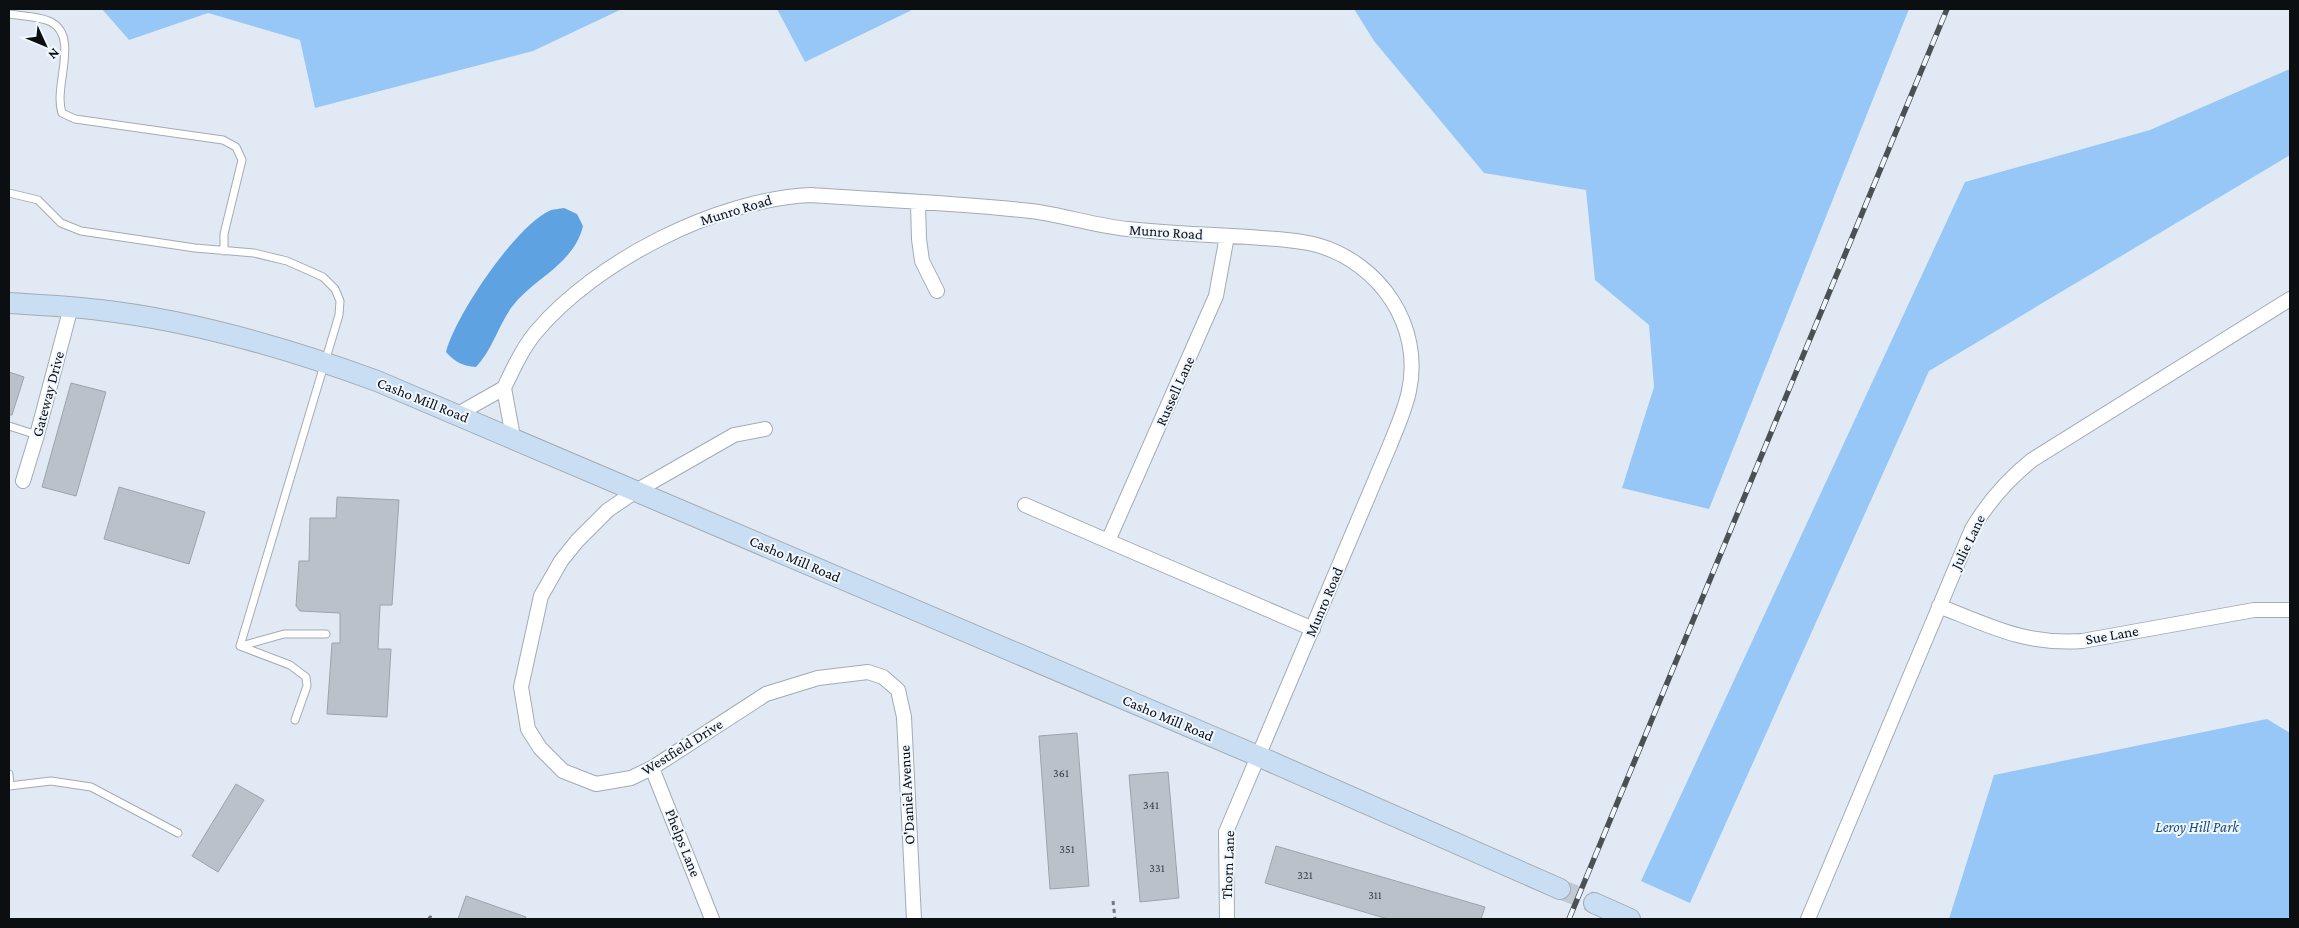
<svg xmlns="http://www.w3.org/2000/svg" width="2299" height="928" font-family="'Crimson Pro',serif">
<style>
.green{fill:#97c7f7}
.water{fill:#5ea2e2}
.building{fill:#b9c2cb;stroke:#9ba4ad}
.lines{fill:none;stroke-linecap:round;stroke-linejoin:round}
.secondary-tunnel{stroke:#c1c9d2;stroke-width:20;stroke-dasharray:20 10;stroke-linecap:butt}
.lane-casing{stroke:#a3abb4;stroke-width:9}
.street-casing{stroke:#a3abb4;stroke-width:16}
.secondary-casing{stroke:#a3abb4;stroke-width:22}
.path{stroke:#72787e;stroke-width:3;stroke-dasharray:4 4;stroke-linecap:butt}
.lane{stroke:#fff;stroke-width:7}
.street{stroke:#fff;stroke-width:14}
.secondary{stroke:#c9def2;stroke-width:20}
.rail-casing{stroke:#4b5055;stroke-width:5.5}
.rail{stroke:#f0f7ff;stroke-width:4;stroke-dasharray:11;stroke-linecap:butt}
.labels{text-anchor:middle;stroke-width:4;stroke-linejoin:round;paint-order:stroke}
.number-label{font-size:12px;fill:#373c40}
.street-label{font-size:15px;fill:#0c0f12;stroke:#f0f7ff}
.park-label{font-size:15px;font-style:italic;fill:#1a4b75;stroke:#f0f7ff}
</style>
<rect width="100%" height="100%" fill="#e1eaf4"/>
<path class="green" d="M102 9H622L533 51 315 108 300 40 208 13 129 40Z
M777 9H914L805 62Z
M1354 9H1909L1709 509 1622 488 1654 387 1649 325 1595 280 1586 190 1484 173 1374 41Z
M2290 69V155L1929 371 1690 903 1641 881 1965 182 2150 130Z
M2267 719 2290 733V919H1949L1994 775Z"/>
<path class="water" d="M564 208 577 214 583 226C573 266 534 277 511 308 498 327 492 350 476 367 463 366 455 362 446 352 455 316 515 227 549 211 553 209 560 209 564 208Z"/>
<path class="building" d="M9 372 24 377 12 415H9Z
M71 383 106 392 76 496 42 487Z
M119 487 205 512 189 564 104 539Z
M337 497 399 500 392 605H380L378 649H391L387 717 327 714 332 643H340V613L300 611 296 606 299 561H309L310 518H336Z
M1077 733 1089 886 1050 889 1039 736Z
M1168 772 1179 898 1140 902 1129 775Z
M236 784 264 800 218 872 192 856Z
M1276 846 1485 907 1481 919H1388L1265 883Z
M466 896 526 917 525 919H458Z"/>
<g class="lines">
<path class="secondary-tunnel" d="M1560 889 1594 903"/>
<g class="lane-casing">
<path id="lane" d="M9 14C21 16 40 16 51 22 80 37 53 86 62 113L75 119 223 140 236 147 242 160 224 234V251
M9 193 38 200 61 223 81 231 195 248 254 253 287 261 323 277 335 289 340 301 339 315 240 646 290 665 306 677 307 686 295 720
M9 426 37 435
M241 646 284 634H326
M9 774 10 786
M9 786 51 781 91 787 178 833"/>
</g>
<g class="street-casing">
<path id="street" d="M918 203 919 239 922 261 937 291
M1227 236 1216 296 1108 541 1313 629
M504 388C513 369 522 349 536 332 596 261 717 199 811 195 884 200 958 203 1031 211 1064 215 1095 226 1128 229 1168 233 1209 235 1249 237 1272 239 1295 239 1317 245 1380 263 1423 326 1409 391 1405 410 1397 427 1390 445L1226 832 1227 919
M458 414 504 388 513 437
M765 429 734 435 636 491 608 510 577 541 561 561 541 596 521 687 528 729 540 748 563 771 596 784 631 778 652 768 766 694 818 678 868 672 883 677 898 690 904 717 914 919
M23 481 37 435 71 307
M1025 505 1108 541
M1939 606C1990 626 2025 645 2082 641L2254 610H2290
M652 768 712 919
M1808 919 1972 529C1988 502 2007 480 2032 460L2290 299"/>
</g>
<g class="secondary-casing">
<path id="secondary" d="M9 303C39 305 70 306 100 310 195 321 287 348 377 381L1258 756 1560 889
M1594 903 1630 919"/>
</g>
<path class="path" d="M1113 901 1115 919
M429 919 430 917 435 919"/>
<use href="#lane" class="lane"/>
<use href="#street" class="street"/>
<use href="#secondary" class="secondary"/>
<g class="rail-casing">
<path id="rail" d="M1569 919 1947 9"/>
</g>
<use href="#rail" class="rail"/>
</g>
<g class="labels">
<g class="number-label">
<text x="1061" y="777">361</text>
<text x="1151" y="809">341</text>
<text x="1067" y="853">351</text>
<text x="1157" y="872">331</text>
<text x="1305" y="879">321</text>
<text x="1375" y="899">311</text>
</g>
<g class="street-label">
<text transform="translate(736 210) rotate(-17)" y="5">Munro Road</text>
<text transform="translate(1166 232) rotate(4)" y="5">Munro Road</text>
<text transform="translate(1175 391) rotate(-66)" y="5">Russell Lane</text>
<text transform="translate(48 394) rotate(-75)" y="5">Gateway Drive</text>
<text transform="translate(423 400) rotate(22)" y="5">Casho Mill Road</text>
<text transform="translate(1968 542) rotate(-64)" y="5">Julie Lane</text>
<text transform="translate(795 559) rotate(23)" y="5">Casho Mill Road</text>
<text transform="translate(1324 602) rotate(-67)" y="5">Munro Road</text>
<text transform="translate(2112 635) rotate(-10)" y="5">Sue Lane</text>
<text transform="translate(1168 718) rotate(23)" y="5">Casho Mill Road</text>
<text transform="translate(682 747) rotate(-32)" y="5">Westfield Drive</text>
<text transform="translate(907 795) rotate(-93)" y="5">O'Daniel Avenue</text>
<text transform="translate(683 843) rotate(68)" y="5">Phelps Lane</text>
<text transform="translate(1228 865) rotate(-88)" y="5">Thorn Lane</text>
</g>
<g class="park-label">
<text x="2197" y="832">Leroy Hill Park</text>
</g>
</g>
<rect width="2299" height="928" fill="none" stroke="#0c0f12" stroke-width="20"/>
<g transform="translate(45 45) rotate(134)" stroke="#f0f7ff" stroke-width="4" paint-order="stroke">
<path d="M0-4L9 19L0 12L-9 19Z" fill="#0c0f12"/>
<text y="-8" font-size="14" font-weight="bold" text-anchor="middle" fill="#0c0f12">N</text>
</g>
</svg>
